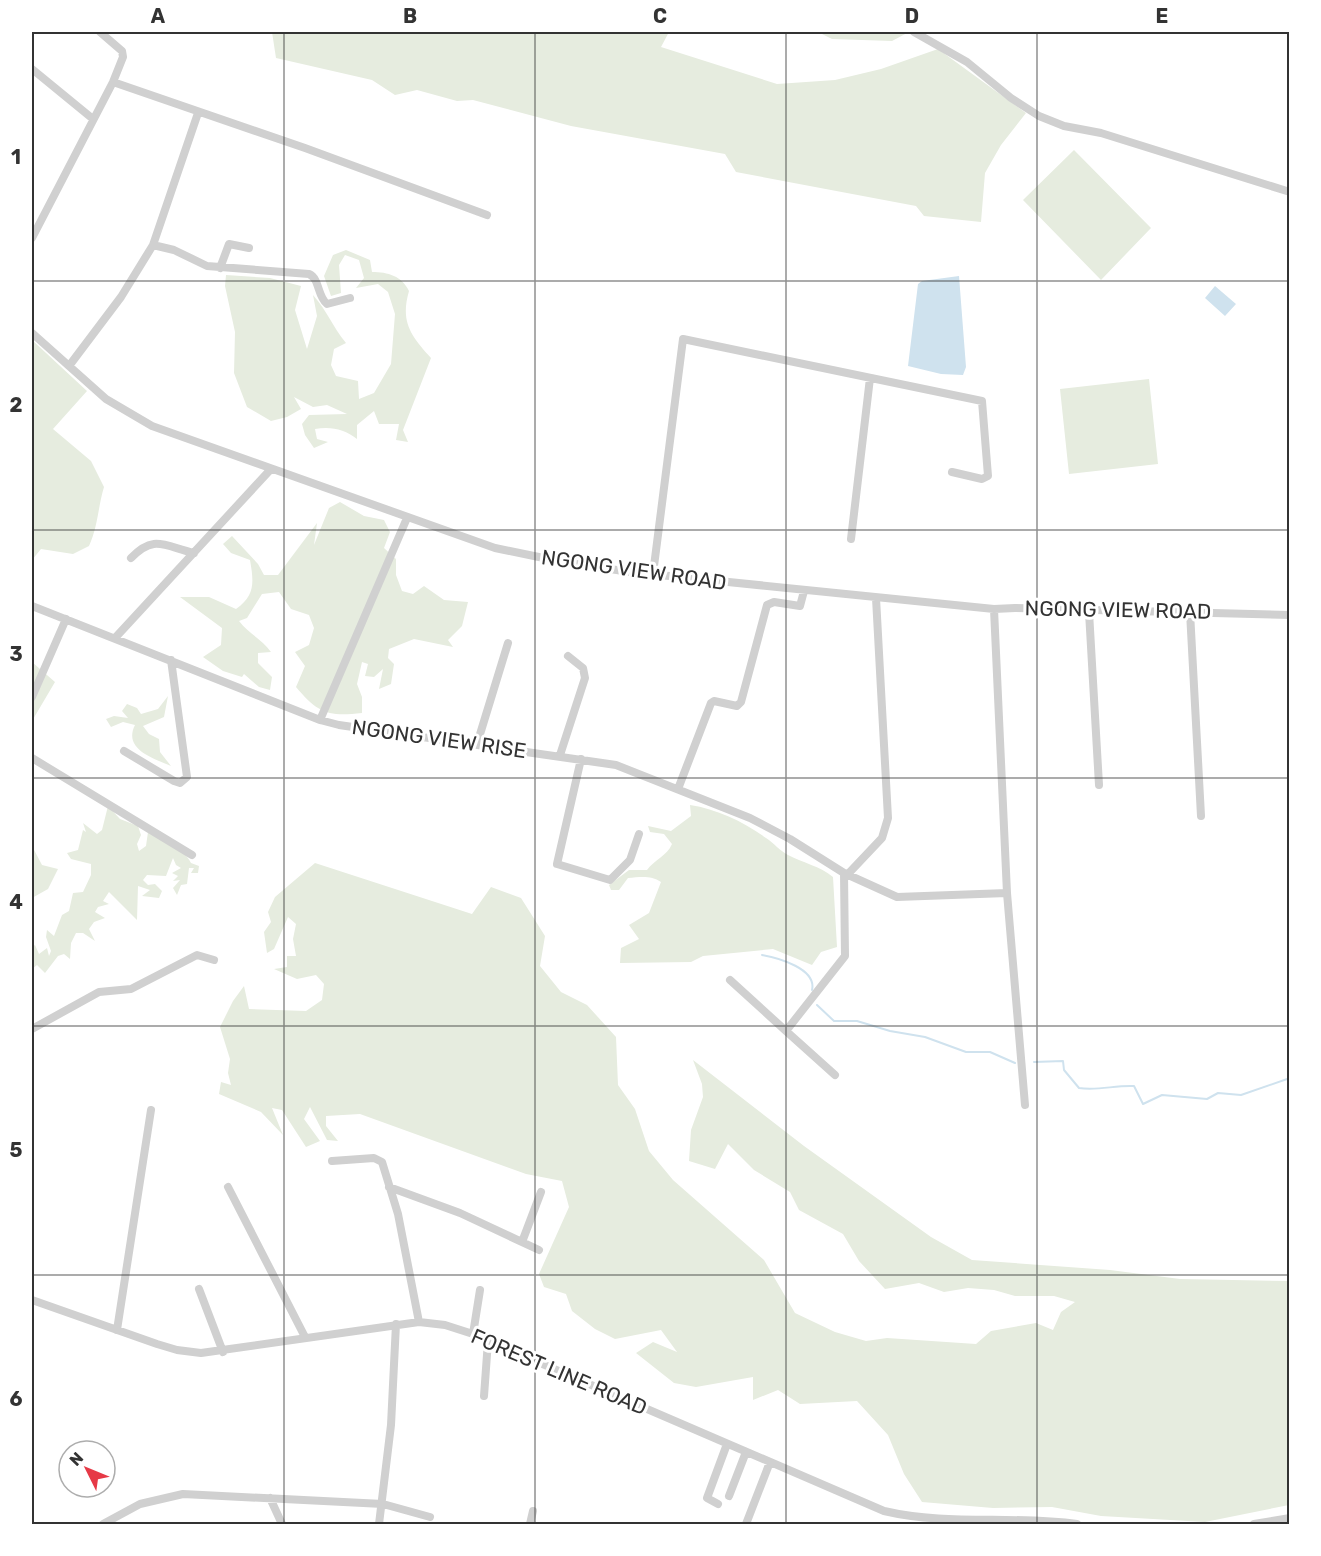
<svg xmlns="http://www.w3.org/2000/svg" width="1321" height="1556" font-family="Rubik,sans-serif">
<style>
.green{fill:#e6ecdf}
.water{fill:#cfe2ee}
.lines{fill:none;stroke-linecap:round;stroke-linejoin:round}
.stream{stroke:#cfe2ee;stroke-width:2}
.street{stroke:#d0d0d0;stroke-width:8}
.grid{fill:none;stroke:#333;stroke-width:1.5;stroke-opacity:0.55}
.labels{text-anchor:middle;stroke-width:6;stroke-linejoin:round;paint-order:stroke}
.street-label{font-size:21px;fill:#333;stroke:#fff}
.neatline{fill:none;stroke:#333;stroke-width:2}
.grid-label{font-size:20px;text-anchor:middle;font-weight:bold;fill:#333}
</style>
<rect width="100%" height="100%" fill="#fff"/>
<path class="green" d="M272 32H669L661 47 777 84 835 80 881 69 938 49 1026 113 1001 145 985 173 981 222 924 216 916 206 736 172 725 154 571 126 473 100 457 101 417 90 395 95 372 80 276 58Z
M818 32H909L892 41 832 39Z
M1074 150 1151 228 1101 280 1023 200Z
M346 250 370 260 372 272C388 272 402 276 409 291 400 322 411 336 431 358L403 430 408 442 396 440 399 424H379L374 411 357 425V439C345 429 330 426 315 429L317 439 328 442 314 448 305 435 302 424 309 415 347 414 327 405 313 407 294 397 301 409 287 417 271 421 247 407 234 373 235 332 225 286 226 275 270 278 301 286 295 310 307 349 317 316 313 295C328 312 332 326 346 343L334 349 331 365 336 376 358 381 359 399 374 393 391 364 395 314 388 292 378 284 356 288 364 278 359 260 345 255 339 265 341 293 331 296 324 276 333 255Z
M32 340 87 391 53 429 91 461 104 487C98 507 98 526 89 546L73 554 41 549 32 560Z
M1149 379 1158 464 1069 474 1060 389Z
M340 502 364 516 384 520 390 532 384 548 396 559V575L402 591 413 594 424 586 444 600 468 602 462 626 448 640 453 647 414 639 389 649 388 658 394 664 391 684 379 689 383 669 374 677 365 676 368 664 362 662 357 684 362 697V713C328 717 318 713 296 687L305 666 295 652 309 645 314 628 309 615 291 609 279 592 262 594 247 618 239 621C249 634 262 639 271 652L258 653V663L272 677 270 690 259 687 244 674 242 677 223 671 203 657 221 645 222 628 180 597H209L236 609C255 595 254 583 250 560L231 553 223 544 232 536 258 564 264 575H278L317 523 314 545 329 508Z
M32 662 55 682 32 721Z
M168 696 164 717 143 726 149 734 159 739 160 752 171 766C152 758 123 749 135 725L123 722 111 727 106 719 114 716 128 718 122 711 127 704 137 708 141 714 158 709Z
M690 805C717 809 744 822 766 838 774 843 780 851 788 855 803 863 820 866 833 877L837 947 821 952 812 965 773 949 703 956 691 962 620 963 621 948 639 939 629 925 649 913 661 882C651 875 640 877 628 878L619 890H611L609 885 629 870H647C654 860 667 856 672 844L664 834 650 832 648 826 671 831 691 816Z
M108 806 120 819 138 826 141 835 137 844 139 851 146 846 148 832C162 841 184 848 191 863L199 866 198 873H191L194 868H189L187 884 181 885 177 895 173 888 180 880 173 881 178 876 172 873 181 868 176 865 173 858 166 876 147 875 143 880 148 885 155 884 162 891 159 898 142 896 150 890 138 886 137 920 109 892 103 901 109 904 98 907 95 912 105 918 94 922 89 929 95 941 83 933H76L71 943 70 959 64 954 58 956 45 973 37 965 32 969V947L35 945 39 954 47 948 49 956 51 951 46 937 47 930 54 936 62 915 69 911 73 893 83 892 91 875V864L71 859 67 853 78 850 83 830 86 832 83 823 97 834 102 830Z
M32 846 42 865 58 869 48 889 32 898Z
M315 863 472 914 491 887 521 898 545 936 540 966 561 992 587 1005 616 1037 618 1085 635 1109 649 1151 673 1180 764 1260 795 1313 835 1332 866 1341 887 1338 976 1344 991 1331 1036 1323 1053 1330 1061 1312 1075 1302 1054 1296H1015L994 1290 968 1288 944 1292 919 1283 885 1289 859 1261 843 1234 799 1210 790 1192 754 1170 728 1144 715 1169 689 1161 691 1130 703 1097 702 1084 693 1060 804 1146 931 1237 972 1260 1110 1270 1180 1279 1289 1281V1505L1205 1522 1101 1516 1052 1507 993 1508 922 1502 904 1474 888 1435 857 1401 800 1404 778 1390 753 1400V1377L696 1387 674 1383 636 1353 653 1342 677 1352 661 1330 615 1339 595 1329 572 1311 566 1294 544 1287 539 1274 569 1207 562 1181 526 1174 360 1114 326 1116V1126L338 1141 327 1140 310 1107 304 1119 320 1141 306 1147 282 1110 272 1108 283 1135 261 1112 219 1094 221 1082 231 1085 228 1073 230 1059 220 1027 233 1001 244 986 249 1009 306 1011 322 1000 324 984 316 975 297 979 274 969 287 967V956H296L293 939 296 924 288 917 274 949 267 953 264 932 271 922 268 912 275 897Z"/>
<path class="water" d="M959 276 966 367 963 375 941 374 908 366 918 284 922 281Z
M1215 286 1236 304 1225 316 1205 298Z"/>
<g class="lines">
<path class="stream" d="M762 955C779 958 817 969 812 990
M817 1005 834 1021H857L890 1031 925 1037 966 1052H990L1015 1063
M1034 1062 1063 1061 1064 1070 1079 1088C1098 1091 1115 1085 1134 1086L1143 1104 1162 1095 1207 1099 1218 1093 1241 1095 1290 1078"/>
<path class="street" d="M914 32 967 62 1011 98 1039 116 1064 126 1101 133 1290 192
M32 69 93 119
M113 82 305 148 487 215
M32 238 113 82 123 57 122 51 100 32
M153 245 198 113
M220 268 229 244 249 248
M32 333 106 399 152 426 495 548 563 562 630 572 994 609 1015 608 1290 615
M69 366 121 297 153 245 174 250 207 266 309 274C320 279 317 296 327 304L350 298
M851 539 870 378
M131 558C154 534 164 546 194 553
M653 574 683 339 982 401 988 476 982 479 952 472
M32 606 320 720 339 725 616 765 750 818 790 839 844 873 897 897 1007 893 994 609
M1089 612 1099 785
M1190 612 1201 816
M115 638 271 469
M32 697 66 619
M320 720 407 518
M477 744 508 643
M124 751 174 781 180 783 187 777 171 660
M560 755 585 678 583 668 568 656
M32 758 192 855
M581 759 557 864 610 880 630 860 639 834
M678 789 711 703 714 701 737 706 741 702 767 605 774 602 800 606 804 591
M848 874 882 838 888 818 876 598
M1007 893 1025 1105
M730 980 786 1031 845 956 844 873
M32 1029 99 992 131 989 197 955 214 960
M786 1031 835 1075
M332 1161 374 1158 382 1162 398 1214 419 1322
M228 1187 305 1337
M389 1187 460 1213 539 1250
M522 1242 541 1192
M199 1289 223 1352
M32 1300 157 1344 177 1350 201 1353 419 1322 445 1325 473 1334 884 1511C948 1526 1012 1515 1077 1524
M117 1330 151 1110
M473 1334 480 1290
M484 1396 488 1341
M729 1496 746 1452
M270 1498 282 1524
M718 1504 707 1498 727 1444
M103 1524 140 1504 183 1494 383 1504 430 1517
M379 1524 391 1425 396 1324
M530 1524 533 1511
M746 1524 770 1462
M1254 1524 1290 1518"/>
</g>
<path class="grid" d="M284 32V1524M535 32V1524M786 32V1524M1037 32V1524M32 281H1290M32 530H1290M32 778H1290M32 1026H1290M32 1275H1290"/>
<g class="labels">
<g class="street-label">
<text transform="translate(634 570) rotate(8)" y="7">NGONG VIEW ROAD</text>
<text transform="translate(1118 610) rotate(1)" y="7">NGONG VIEW ROAD</text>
<text transform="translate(439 739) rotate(8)" y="7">NGONG VIEW RISE</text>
<text transform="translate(559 1372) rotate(23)" y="7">FOREST LINE ROAD</text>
</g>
</g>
<rect width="1321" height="1556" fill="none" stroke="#ffffff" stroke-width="66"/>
<g transform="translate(87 1469) rotate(313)"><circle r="28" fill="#ffffff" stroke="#adadad" stroke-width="1.5"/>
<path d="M0-4.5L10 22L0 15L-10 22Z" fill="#e63946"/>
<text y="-9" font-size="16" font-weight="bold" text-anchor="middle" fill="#333333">N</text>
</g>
<rect x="33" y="33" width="1255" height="1490" class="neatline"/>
<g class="grid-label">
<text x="158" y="23">A</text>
<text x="410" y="23">B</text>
<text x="660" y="23">C</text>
<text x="912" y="23">D</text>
<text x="1162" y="23">E</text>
<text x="16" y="164">1</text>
<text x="16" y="412">2</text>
<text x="16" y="661">3</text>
<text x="16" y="909">4</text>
<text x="16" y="1157">5</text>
<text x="16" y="1406">6</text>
</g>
</svg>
